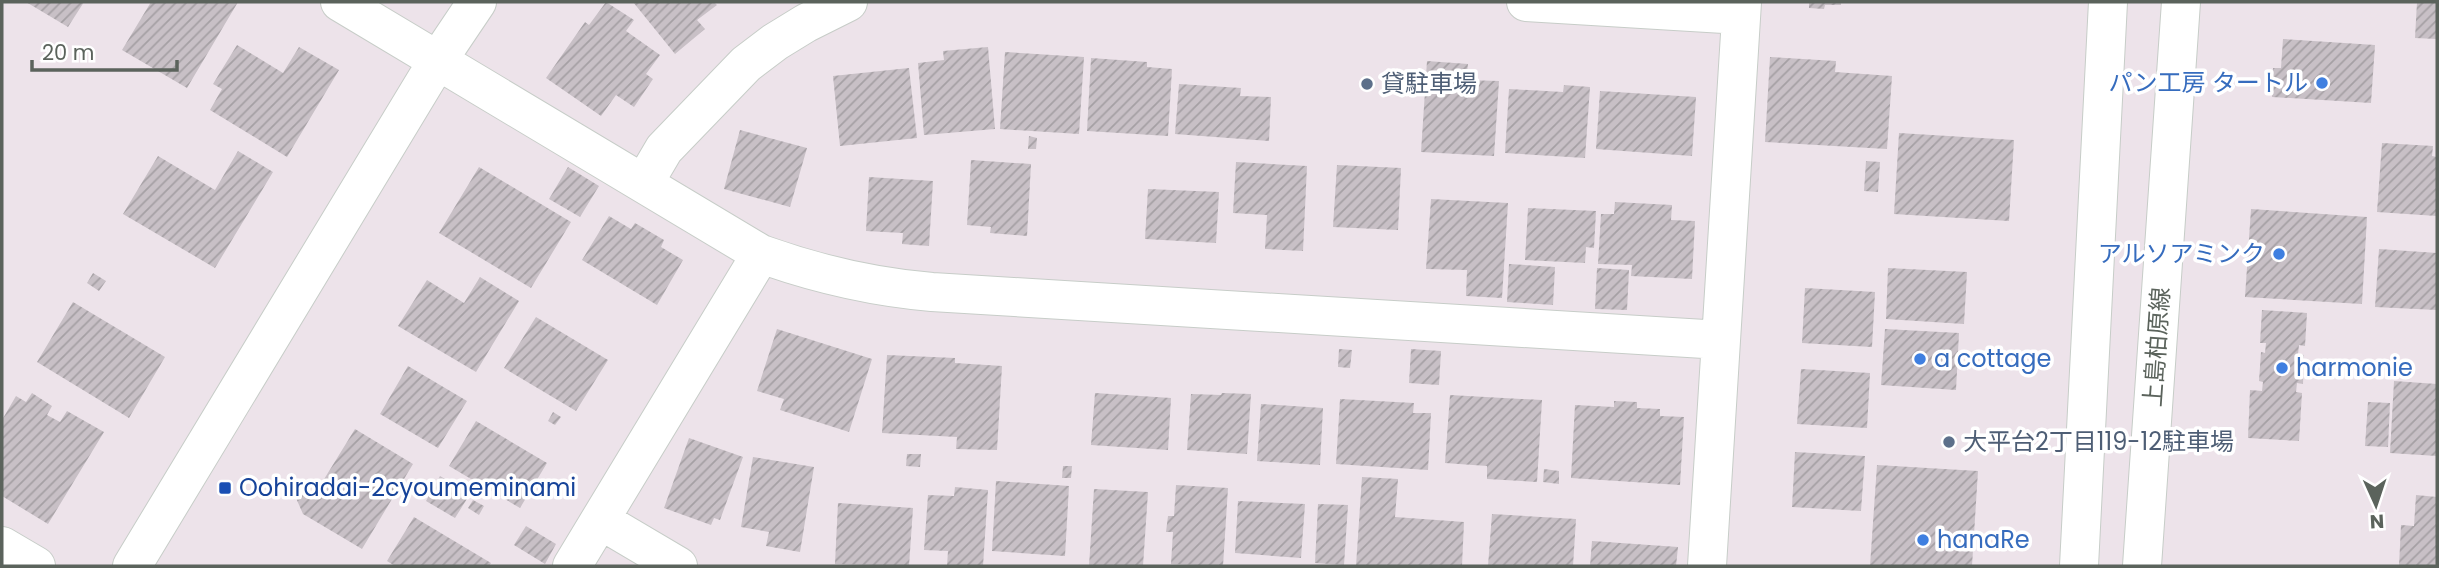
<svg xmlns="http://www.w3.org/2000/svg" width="2439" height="568" font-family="Poppins,'Noto Sans JP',sans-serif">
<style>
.building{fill:url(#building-hatch)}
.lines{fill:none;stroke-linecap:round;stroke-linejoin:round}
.minor-casing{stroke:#c7cdc8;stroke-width:40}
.minor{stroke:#fff;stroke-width:38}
.shop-dot{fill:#3f7fe0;stroke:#fff;stroke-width:2.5}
.service-dot{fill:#5c6f8a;stroke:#fff;stroke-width:2.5}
.transit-dot{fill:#1a4fb4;stroke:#fff;stroke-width:2.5}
.labels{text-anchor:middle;stroke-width:7;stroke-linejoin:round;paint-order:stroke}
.shop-label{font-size:24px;fill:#366cbe;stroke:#fff;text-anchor:start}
.service-label{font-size:24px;fill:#4e5e75;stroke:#fff;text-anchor:start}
.street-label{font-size:24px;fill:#5b635c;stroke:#fff}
.transit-label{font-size:24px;fill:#164399;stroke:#fff;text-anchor:start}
</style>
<defs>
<pattern id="building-hatch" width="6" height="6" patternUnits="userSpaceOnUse" patternTransform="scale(1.75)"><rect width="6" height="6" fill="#c8c0c6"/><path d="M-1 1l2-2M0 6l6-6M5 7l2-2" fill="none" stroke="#a5a0a4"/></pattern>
</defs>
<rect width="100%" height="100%" fill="#ede3ea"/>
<path class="building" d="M26 2H84L68 27Z
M151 2H238L187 88 122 50Z
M606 2 634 20 626 31 660 55 646 74 653 79 634 107 616 95 601 116 546 78 585 22 589 25Z
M633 2H714L717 5 697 20 705 29 675 54Z
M1809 2H1841V5H1825L1824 9 1809 8Z
M2417 2H2437V39L2415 38Z
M2283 39 2375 45 2371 103 2272 97 2273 68H2281Z
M237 45 283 73 299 47 339 70 287 157 210 110 222 89 213 84Z
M988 47 995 129 924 135 918 63 944 60 943 51Z
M1005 52 1084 57 1079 134 1000 129Z
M1770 57 1836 61 1835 72 1892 76 1887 149 1765 142Z
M1091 58 1147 62V67L1172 69 1168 136 1087 131Z
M1427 61 1468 64 1466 80 1499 81 1494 156 1421 152Z
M909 68 917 138 840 146 833 76Z
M1179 84 1241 88 1240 96 1271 97 1269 141 1175 134Z
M1564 85 1590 87 1585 158 1505 153 1509 89 1563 92Z
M1600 91 1696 97 1692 156 1596 149Z
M740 130 807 148 790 207 724 189Z
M1899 133 2014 140 2009 221 1894 214Z
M1029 136 1037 138 1036 149H1028Z
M2382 143 2433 146 2432 156 2437 157V216L2377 212Z
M238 151 273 172 215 268 123 214 158 156 215 190Z
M971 160 1031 164 1027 236 990 233 991 227 967 225Z
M1866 161 1880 162 1878 192 1864 191Z
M1236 162 1307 166 1303 251 1265 249 1267 215 1233 213Z
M1337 165 1401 168 1398 230 1333 227Z
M479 167 571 222 531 288 439 233Z
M568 167 599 186 580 217 549 199Z
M869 177 933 181 929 246 902 244 903 233 866 231Z
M1148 189 1219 192 1216 243 1145 239Z
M1431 199 1508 203 1502 298 1466 296 1467 270 1426 269Z
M1615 202 1672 205 1671 220 1695 221 1692 279 1631 276 1632 265 1598 264 1601 214H1614Z
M1528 208 1596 211 1594 248 1586 247 1585 263 1525 260Z
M2251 209 2367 217 2362 304 2245 297Z
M609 216 631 229 635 223 664 240 661 247 683 260 657 305 582 260Z
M2379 249 2437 253V310L2375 307Z
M1509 264 1555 267 1553 305 1507 302Z
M1597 268 1629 270 1627 310 1595 309Z
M1888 268 1967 272 1964 324 1886 319Z
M93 273 106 281 99 291 87 283Z
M480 277 519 301 476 372 398 326 427 280 464 303Z
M1805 288 1875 292 1872 347 1802 343Z
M73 302 165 357 129 418 37 362Z
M2262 310 2307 313 2305 346 2299 345 2298 354 2304 355 2303 384 2297 383 2296 392 2302 393 2299 441 2248 438 2250 390 2262 391 2263 382 2259 381 2261 352 2265 353 2266 343H2260Z
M536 317 608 360 576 411 504 368Z
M777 329 872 359 849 432 780 410 784 399 757 391Z
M1885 329 1959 333 1956 390 1881 385Z
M1339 349 1352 350 1350 368 1338 367Z
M1411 349 1441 351 1439 385 1409 383Z
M887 355 955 358V363L1002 366 997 450 956 449 957 437 882 433Z
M408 366 467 401 438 448 380 414Z
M1801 369 1870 373 1867 428 1797 424Z
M2394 381 2437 384V456L2390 453Z
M32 393 52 406 47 415 60 422 67 411 104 432 48 524 2 496V420L16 396 26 402Z
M1095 393 1171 398 1168 450 1091 445Z
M1222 393 1251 394 1247 454 1187 450 1191 394 1221 395Z
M1450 395 1542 400 1537 482 1487 479V466L1445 463Z
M1340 399 1414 403 1413 413H1431L1428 470 1336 464Z
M1614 401 1637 402V408L1660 409V416L1684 417 1680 485 1571 478 1575 405 1614 407Z
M2368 402 2390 403 2388 447 2365 446Z
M1261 404 1323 408 1320 465 1257 461Z
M553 412 561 417 555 425 548 421Z
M476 421 547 463 520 508 449 466Z
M355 429 413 464 362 549 303 514 296 498 318 489Z
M689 438 743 457 720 520 714 518 711 525 664 508Z
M1795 452 1865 456 1861 511 1792 507Z
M907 454H921L920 467 906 466Z
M753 457 814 467 800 552 766 546 769 532 741 527Z
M1877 465 1978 471 1972 566H1870Z
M1063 466H1072L1071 478H1062Z
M1544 469 1559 471V484L1543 482Z
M440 476 470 494 455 518 426 501Z
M1362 477 1398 479 1395 517 1464 522 1462 566H1356Z
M996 481 1069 486 1065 556 992 551Z
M1176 485 1228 488 1223 566 1171 564 1173 532H1166L1168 516H1174Z
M955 487 988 490 983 566H947L948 551 924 550 928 495 954 496Z
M1094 489 1148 492 1143 566H1089Z
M2416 495 2437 497V566H2399L2401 525 2414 526Z
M473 500 484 506 479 515 468 508Z
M1238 501 1305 504 1301 558 1235 553Z
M838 503 913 508 909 566 835 564Z
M1318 504 1348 505 1344 565 1315 563Z
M1492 514 1576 519 1573 566H1488Z
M414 517 491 563 489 566H395L387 561Z
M526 526 556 544 545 564 514 545Z
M1592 541 1678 547 1676 566H1590Z"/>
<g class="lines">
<g class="minor-casing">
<path id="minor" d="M340 2 761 254C817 274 872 287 932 292L1721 340
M1526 2 1741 15
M644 183 664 149 746 64 775 42 806 23 848 2
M600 520 678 566
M2 546 36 566
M132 566 438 60 477 2
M572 566 761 254
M1707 566 1742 2
M2079 566 2108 2
M2142 566 2181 2"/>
</g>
<use href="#minor" class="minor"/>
</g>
<g class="shop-dot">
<circle cx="2322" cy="83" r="7"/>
<circle cx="2279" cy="254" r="7"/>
<circle cx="1920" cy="359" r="7"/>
<circle cx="2282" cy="368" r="7"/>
<circle cx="1923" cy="540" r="7"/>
</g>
<g class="service-dot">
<circle cx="1367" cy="84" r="7"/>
<circle cx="1949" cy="442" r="7"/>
</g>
<rect class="transit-dot" x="218" y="481" width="14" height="14" rx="3.5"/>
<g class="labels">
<g class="shop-label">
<text x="2308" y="91" text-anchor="end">パン工房 タートル</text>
<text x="2265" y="262" text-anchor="end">アルソアミンク</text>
<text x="1934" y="367">a cottage</text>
<text x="2296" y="376">harmonie</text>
<text x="1937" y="548">hanaRe</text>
</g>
<g class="service-label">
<text x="1381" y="92">貸駐車場</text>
<text x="1963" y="450">大平台2丁目119-12駐車場</text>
</g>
<g class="street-label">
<text transform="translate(2157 347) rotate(-86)" y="8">上島柏原線</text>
</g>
<g class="transit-label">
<text x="239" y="496">Oohiradai-2cyoumeminami</text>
</g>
</g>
<rect width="2439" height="568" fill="none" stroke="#5b635c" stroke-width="7"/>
<g transform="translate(2376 505) rotate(177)" stroke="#ffffff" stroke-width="5" paint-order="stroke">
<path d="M0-5L12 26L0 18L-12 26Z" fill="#5b635c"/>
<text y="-10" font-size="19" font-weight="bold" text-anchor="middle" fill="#5b635c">N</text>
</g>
<path d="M32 60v10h145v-10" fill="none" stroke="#5b635c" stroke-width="3.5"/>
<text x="42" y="60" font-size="21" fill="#5b635c" stroke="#ffffff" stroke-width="5" paint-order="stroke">20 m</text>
</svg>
